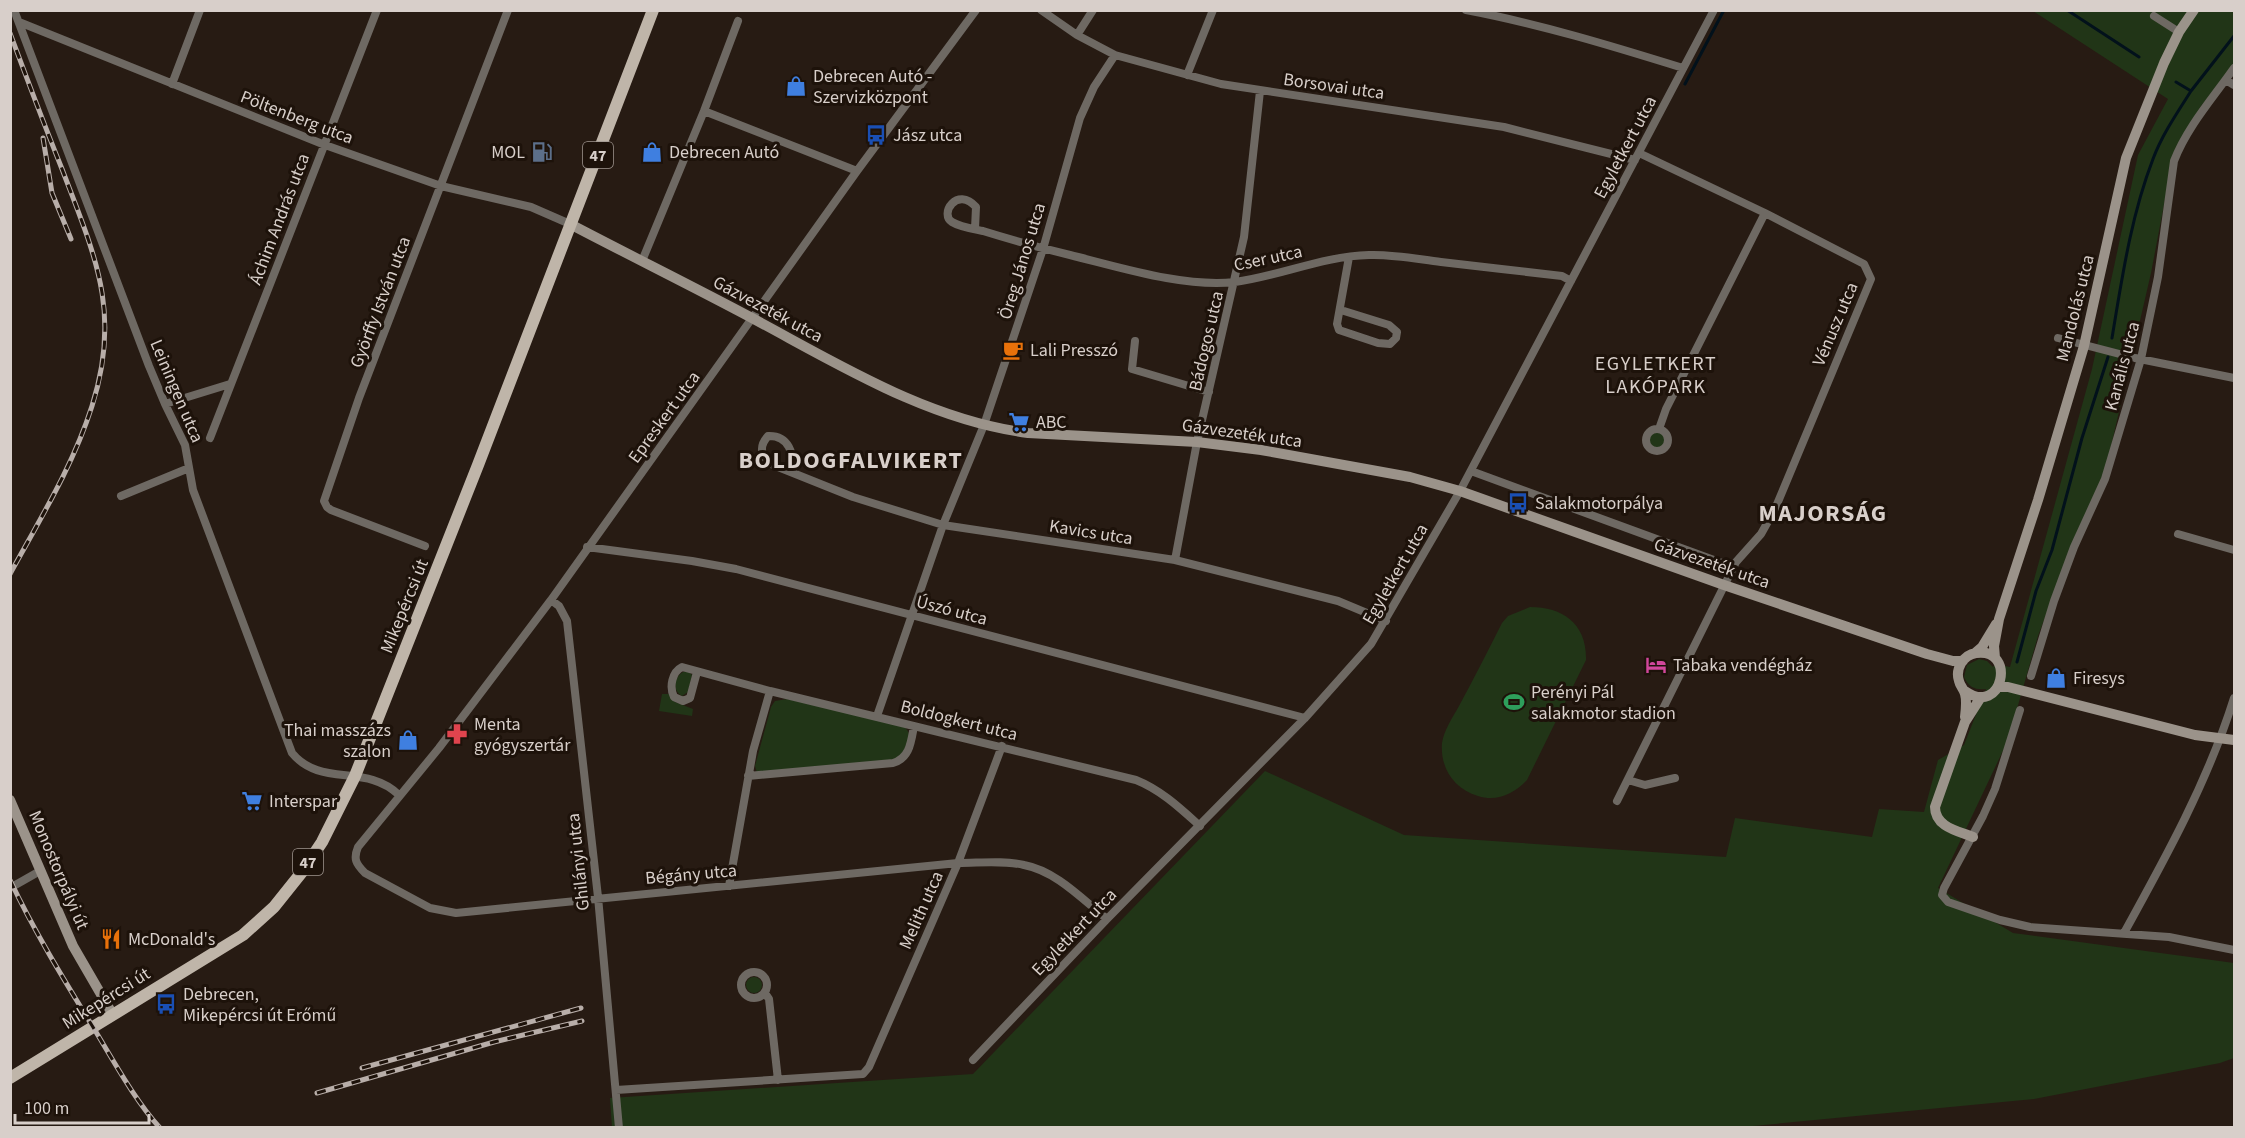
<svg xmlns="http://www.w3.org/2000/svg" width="2245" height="1138" font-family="'Source Sans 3',sans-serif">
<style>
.green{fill:#213517}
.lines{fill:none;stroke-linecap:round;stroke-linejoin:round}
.stream{stroke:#02111b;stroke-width:3}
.street{stroke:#6e6963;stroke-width:8}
.secondary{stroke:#9b938a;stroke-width:10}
.primary{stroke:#bfb5a9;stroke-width:12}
.rail-casing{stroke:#b8aea9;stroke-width:5}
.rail{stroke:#1d120a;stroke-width:3;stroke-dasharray:9;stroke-linecap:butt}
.labels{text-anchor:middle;stroke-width:6;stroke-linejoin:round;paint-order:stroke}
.shield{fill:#1d120a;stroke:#a09690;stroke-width:1.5}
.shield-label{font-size:16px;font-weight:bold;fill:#d8cfca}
.poi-label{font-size:18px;fill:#d8cfca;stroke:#1d120a;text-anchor:start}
.street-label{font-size:18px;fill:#d8cfca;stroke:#1d120a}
.neighbourhood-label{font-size:20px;letter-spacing:1.5px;fill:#d8cfca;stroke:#1d120a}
.district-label{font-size:24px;font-weight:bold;letter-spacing:1.5px;fill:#d8cfca;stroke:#1d120a}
</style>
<rect width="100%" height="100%" fill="#271b13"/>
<path class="green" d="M2033 11H2234V67L2201 106 2174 152 2151 273 2103 481 2078 529 2038 636 2008 740 1938 888 2013 933 2234 963V1058L2220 1063 2034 1099 1732 1128H612L610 1098 973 1074 1265 771 1404 835 1726 857 1735 818 1872 837 1879 809 1924 812 1938 760 1964 745 1986 689C1976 690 1969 688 1964 677L1967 665 1979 659 1987 661 1993 667 1995 664 2010 667 2092 369 2138 155 2168 99Z
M1649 440a8 8 0 1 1 16 0a8 8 0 1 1-16 0Z
M1530 607C1563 607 1587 624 1586 660L1527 780C1514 794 1497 802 1478 796 1454 789 1440 768 1442 743 1444 730 1453 717 1459 706 1474 678 1488 651 1502 623L1508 616Z
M683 672H689L692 675 688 692 682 696C672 691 674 677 683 672Z
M662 694H669L675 702 693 709 692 716 659 711Z
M787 699 903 726C918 737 905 754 893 760L757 773 755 766 771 707 775 701Z
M746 985a8 8 0 1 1 16 0a8 8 0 1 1-16 0Z"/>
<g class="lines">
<path class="stream" d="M2067 10 2139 57
M2176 82 2191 91 2234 36
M1685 84 1724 10
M2112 338C2122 278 2131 216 2153 159 2162 135 2177 113 2191 91
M2017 662 2036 591 2052 550 2082 438 2108 357"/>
<path class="street" d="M14 10 149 366 165 404 185 445 193 490 292 753C321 788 366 763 399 795
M976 10 857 171 551 600 439 748 358 847C353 859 356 864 365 873L430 908 456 913 958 863C980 863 1003 860 1024 865 1056 871 1082 899 1107 919
M1041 10 1077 35 1115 55 1221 84 1504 127 1635 160
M1466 10C1540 24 1612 46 1683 68
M2154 16 2179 32
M19 22 325 145 441 186 531 207 570 224
M1077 35 1093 10
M1187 75 1213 10
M2226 80 2234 85
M172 84 200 10
M704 111 857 171
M975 229 976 207C957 186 939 214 952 222 960 227 974 229 983 231 1012 240 1041 248 1070 255 1119 267 1185 288 1235 282 1280 276 1323 256 1369 255 1393 254 1417 259 1441 262 1481 267 1522 271 1562 276L1571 281
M642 261 704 111 738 21
M1344 311 1389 325 1397 332 1396 338 1390 344 1378 343 1339 330 1337 324 1349 257
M2058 338 2135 358 2234 378
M1135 341 1132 369 1209 392
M165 404 230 384
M1646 440a11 11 0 1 1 22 0a11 11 0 1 1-22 0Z
M1659 429 1666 409 1765 213
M210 438 377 10
M793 471C794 454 789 435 768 436 758 447 761 457 773 465L853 497 943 525 1175 560 1338 601 1386 621
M1471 471 1733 567
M121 496 189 468
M2178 534 2234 550
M425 546 331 510 327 507 324 501 359 398 508 10
M587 547 692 561 736 569 1305 718
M1175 560 1197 442 1244 237 1260 91
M551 600 559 606 567 621 598 897 619 1128
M697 672 690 698 683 701 674 697C669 687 672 672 682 667L770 691 1136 780C1161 790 1180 808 1200 826
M2031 676 2054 601 2074 547 2105 479 2141 359 2158 277 2174 161C2187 127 2213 98 2234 68
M2020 710 1995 789 1983 816 1944 888 1942 895 1948 902 2000 920 2030 927 2169 937 2234 950
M877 716 943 525 984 425 1043 249 1080 118 1094 87 1115 55
M748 776 893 763C910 758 911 742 914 726
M1628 780 1645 785 1675 778
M1617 801 1736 562 1761 534 1775 509 1871 279 1864 264 1765 213 1639 153
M729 886 753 751 770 691
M10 888 40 871
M2124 933C2166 857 2208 781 2234 698
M741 985a13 13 0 1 1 26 0a13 13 0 1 1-26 0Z
M765 993 769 999 778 1080
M973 1060 1107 919 1305 718 1371 644 1460 491 1714 10
M616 1090 863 1074 869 1067 958 863 1002 746"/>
<path class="secondary" d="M570 224C631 256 692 286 752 318 840 365 928 420 1028 433L1197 442 1261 450 1410 477 1460 491 1724 585 1927 654 1953 661H1963
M1975 653 1982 647 1996 624
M1995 658 1994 646 1999 619 2038 500 2084 346 2126 158 2164 63 2179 32 2194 10
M1998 687H2008L2195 735 2234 740
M1965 691C2003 718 2017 647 1976 653 1963 655 1955 669 1959 681 1960 686 1964 689 1965 694 1967 701 1966 709 1965 717
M10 800 73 946 113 1015
M1973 837C1958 831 1935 827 1935 807L1965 722 1981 697"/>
<path class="primary" d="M10 1078 243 935 274 907 302 872 322 842 355 776 478 465 653 10"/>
<g class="rail-casing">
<path id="rail" d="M10 33C27 79 44 124 62 169 95 256 122 312 92 406 73 466 40 519 10 574
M43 138 52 193 71 239
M10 880C35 933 66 983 96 1032 116 1065 135 1100 160 1128
M362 1068 581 1008
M317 1093 494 1042 582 1021"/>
</g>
<use href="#rail" class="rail"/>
</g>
<defs>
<g id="shop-bare" transform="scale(1.62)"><path d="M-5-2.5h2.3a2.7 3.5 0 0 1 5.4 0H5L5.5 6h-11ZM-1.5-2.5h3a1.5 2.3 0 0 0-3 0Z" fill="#3f7fe0" stroke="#1d120a" stroke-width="2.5" paint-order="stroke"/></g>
<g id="bus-bare" transform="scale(1.62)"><path d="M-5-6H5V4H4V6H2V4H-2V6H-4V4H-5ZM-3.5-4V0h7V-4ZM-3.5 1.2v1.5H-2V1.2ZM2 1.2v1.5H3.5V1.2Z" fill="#1a4fb4" stroke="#1d120a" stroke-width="2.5" paint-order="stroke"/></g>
<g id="fuel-bare" transform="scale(1.62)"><path d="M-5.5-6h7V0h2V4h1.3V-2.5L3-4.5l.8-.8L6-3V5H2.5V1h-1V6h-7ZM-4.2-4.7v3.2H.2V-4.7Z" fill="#5c6f8a" stroke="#1d120a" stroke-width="2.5" paint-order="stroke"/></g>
<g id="cafe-bare" transform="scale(1.62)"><path d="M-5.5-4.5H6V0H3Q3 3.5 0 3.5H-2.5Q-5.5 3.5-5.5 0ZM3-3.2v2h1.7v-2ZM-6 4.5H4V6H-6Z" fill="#e8710a" stroke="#1d120a" stroke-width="2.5" paint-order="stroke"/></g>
<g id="supermarket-bare" transform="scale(1.62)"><path d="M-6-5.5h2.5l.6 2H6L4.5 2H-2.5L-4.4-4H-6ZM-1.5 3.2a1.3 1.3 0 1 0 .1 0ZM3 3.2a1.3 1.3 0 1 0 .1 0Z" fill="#3f7fe0" stroke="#1d120a" stroke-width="2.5" paint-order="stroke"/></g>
<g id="hotel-bare" transform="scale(1.62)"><path d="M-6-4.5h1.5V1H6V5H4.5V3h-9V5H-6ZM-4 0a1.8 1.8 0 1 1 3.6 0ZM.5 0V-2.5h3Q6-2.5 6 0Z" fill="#d1479c" stroke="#1d120a" stroke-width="2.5" paint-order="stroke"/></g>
<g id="stadium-bare" transform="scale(1.62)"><path d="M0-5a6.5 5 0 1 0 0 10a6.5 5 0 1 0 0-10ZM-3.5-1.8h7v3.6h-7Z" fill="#2e9e5b" stroke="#1d120a" stroke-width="2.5" paint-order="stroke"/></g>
<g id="pharmacy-bare" transform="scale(1.62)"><path d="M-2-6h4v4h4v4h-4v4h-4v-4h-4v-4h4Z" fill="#e0444e" stroke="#1d120a" stroke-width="2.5" paint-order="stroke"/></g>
<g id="restaurant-bare" transform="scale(1.62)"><path d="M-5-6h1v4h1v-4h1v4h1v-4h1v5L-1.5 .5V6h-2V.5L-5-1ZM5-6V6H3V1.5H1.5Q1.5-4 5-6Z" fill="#e8710a" stroke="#1d120a" stroke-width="2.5" paint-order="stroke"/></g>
</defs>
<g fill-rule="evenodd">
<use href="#shop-bare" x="796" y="86"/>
<use href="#bus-bare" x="876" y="135"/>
<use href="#fuel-bare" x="542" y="152"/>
<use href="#shop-bare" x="652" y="152"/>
<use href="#cafe-bare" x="1013" y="350"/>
<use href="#supermarket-bare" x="1019" y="422"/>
<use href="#bus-bare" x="1518" y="503"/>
<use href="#hotel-bare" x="1656" y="665"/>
<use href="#shop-bare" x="2056" y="678"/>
<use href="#stadium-bare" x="1514" y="702"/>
<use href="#pharmacy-bare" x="457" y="734"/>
<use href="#shop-bare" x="408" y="740"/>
<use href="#supermarket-bare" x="252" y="801"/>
<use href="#restaurant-bare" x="111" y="939"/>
<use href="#bus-bare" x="166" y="1004"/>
</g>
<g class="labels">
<g class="shield">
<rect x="583" y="142" width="30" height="26" rx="4.5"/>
<rect x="293" y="849" width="30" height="26" rx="4.5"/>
</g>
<g class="shield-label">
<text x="598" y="161">47</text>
<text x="308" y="868">47</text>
</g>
<g class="poi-label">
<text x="813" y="82">Debrecen Autó -<tspan x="813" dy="21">Szervizközpont</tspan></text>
<text x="893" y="141">Jász utca</text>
<text x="525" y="158" text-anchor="end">MOL</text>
<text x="669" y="158">Debrecen Autó</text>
<text x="1030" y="356">Lali Presszó</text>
<text x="1036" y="428">ABC</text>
<text x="1535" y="509">Salakmotorpálya</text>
<text x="1673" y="671">Tabaka vendégház</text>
<text x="2073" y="684">Firesys</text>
<text x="1531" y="698">Perényi Pál<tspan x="1531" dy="21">salakmotor stadion</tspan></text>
<text x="474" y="730">Menta<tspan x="474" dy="21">gyógyszertár</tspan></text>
<text x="391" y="736" text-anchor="end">Thai masszázs<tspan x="391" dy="21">szalon</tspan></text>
<text x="269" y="807">Interspar</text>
<text x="128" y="945">McDonald's</text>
<text x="183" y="1000">Debrecen,<tspan x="183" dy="21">Mikepércsi út Erőmű</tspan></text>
</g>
<g class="street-label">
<text transform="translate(1334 86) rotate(8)" y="6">Borsovai utca</text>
<text transform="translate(297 117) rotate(21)" y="6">Pöltenberg utca</text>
<text transform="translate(1625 147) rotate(-62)" y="6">Egyletkert utca</text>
<text transform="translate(279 219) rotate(-69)" y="6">Áchim András utca</text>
<text transform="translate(1268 258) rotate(-12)" y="6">Cser utca</text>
<text transform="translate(1022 261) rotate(-73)" y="6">Öreg János utca</text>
<text transform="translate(380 302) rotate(-69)" y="6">Györffy István utca</text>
<text transform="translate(2075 308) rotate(-76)" y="6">Mandolás utca</text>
<text transform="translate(768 309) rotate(28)" y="6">Gázvezeték utca</text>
<text transform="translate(1835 324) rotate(-67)" y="6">Vénusz utca</text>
<text transform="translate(1206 341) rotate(-77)" y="6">Bádogos utca</text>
<text transform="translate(2122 366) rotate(-75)" y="6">Kanális utca</text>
<text transform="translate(177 391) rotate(67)" y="6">Leiningen utca</text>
<text transform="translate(664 417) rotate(-54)" y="6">Epreskert utca</text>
<text transform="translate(1242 433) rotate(8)" y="6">Gázvezeték utca</text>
<text transform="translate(1091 532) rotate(9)" y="6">Kavics utca</text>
<text transform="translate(1712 563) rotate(19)" y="6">Gázvezeték utca</text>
<text transform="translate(1395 574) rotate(-60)" y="6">Egyletkert utca</text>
<text transform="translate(404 606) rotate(-68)" y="6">Mikepércsi út</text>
<text transform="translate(952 610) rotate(15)" y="6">Úszó utca</text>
<text transform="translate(959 720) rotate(14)" y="6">Boldogkert utca</text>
<text transform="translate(578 862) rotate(-96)" y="6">Ghilányi utca</text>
<text transform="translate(59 870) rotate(67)" y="6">Monostorpályi út</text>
<text transform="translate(691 874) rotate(-5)" y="6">Bégány utca</text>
<text transform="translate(921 910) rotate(-66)" y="6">Melith utca</text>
<text transform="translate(1074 932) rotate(-46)" y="6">Egyletkert utca</text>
<text transform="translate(106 998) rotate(-32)" y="6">Mikepércsi út</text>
</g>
<g class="neighbourhood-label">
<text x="1656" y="370">EGYLETKERT<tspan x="1656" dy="23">LAKÓPARK</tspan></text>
</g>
<g class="district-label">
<text x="851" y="468">BOLDOGFALVIKERT</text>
<text x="1823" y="521">MAJORSÁG</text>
</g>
</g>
<rect width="2245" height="1138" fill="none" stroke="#d8cfca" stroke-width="24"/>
<path d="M15 1114v9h134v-9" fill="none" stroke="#d8cfca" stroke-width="3"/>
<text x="24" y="1114" font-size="18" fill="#d8cfca" stroke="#1d120a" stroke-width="4.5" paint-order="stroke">100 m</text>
</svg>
